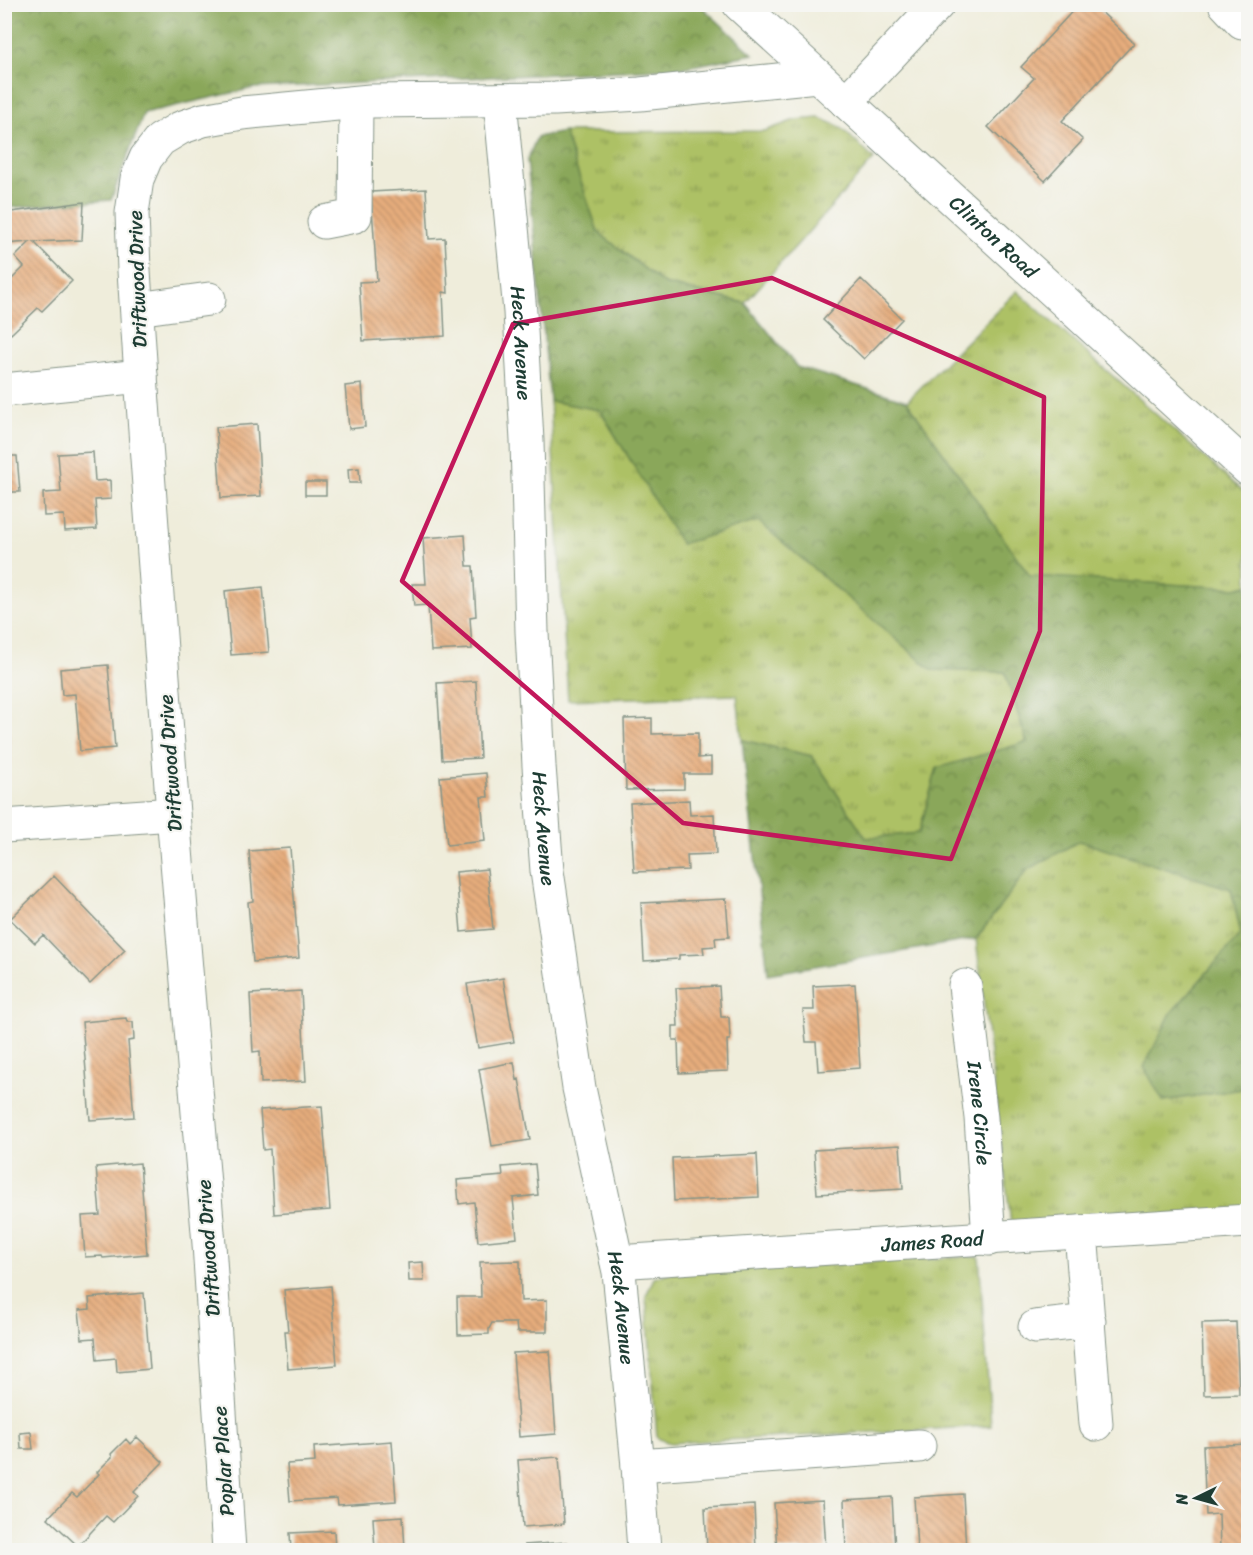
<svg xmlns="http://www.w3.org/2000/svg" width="1253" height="1555" font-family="Sriracha,sans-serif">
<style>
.grass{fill:url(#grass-tufts);stroke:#667f4c;stroke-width:1.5}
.forest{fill:url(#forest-crowns);stroke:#547247;stroke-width:1.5}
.building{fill:url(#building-back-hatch)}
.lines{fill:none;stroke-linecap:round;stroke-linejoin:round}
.minor-casing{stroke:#879588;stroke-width:35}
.minor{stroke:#fff;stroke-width:33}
.marked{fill:none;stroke:#c2185b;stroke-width:4.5;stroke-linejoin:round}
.labels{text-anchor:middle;stroke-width:4.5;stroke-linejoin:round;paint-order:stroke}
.street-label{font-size:20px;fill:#1f3d34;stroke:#f6f6f2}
</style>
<defs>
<pattern id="grass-tufts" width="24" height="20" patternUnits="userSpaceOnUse" patternTransform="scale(1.5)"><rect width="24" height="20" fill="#adc165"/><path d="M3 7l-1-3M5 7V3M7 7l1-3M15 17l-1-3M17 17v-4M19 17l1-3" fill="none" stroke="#8c9e54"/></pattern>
<pattern id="forest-crowns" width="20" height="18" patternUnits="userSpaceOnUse" patternTransform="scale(1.5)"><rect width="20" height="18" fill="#8aa75a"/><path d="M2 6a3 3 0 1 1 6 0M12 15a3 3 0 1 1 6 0" fill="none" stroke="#70894b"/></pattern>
<pattern id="building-back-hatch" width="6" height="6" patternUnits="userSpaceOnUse" patternTransform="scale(1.5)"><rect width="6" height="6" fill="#e7ad7d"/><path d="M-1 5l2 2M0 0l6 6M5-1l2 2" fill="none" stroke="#bb8e67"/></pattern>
</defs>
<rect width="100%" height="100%" fill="#f6f6f2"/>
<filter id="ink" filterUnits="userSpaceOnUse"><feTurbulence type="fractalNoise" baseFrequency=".0167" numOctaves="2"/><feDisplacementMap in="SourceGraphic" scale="12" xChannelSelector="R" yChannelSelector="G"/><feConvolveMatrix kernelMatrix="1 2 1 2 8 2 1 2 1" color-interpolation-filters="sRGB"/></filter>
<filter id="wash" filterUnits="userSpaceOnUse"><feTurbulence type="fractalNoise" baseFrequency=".008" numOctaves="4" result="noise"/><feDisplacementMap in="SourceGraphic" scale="24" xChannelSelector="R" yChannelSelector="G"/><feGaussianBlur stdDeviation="1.35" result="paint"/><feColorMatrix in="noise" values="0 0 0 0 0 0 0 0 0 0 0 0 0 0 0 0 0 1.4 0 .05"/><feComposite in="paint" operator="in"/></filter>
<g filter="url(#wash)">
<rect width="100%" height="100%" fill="#efeddb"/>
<path class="grass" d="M819 118 839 126 874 159 745 303 664 284 598 232 564 132 765 131 795 120Z
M1017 291 1248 496V585L1236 588 1030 577 907 401Z
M550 401 600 410 681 543 758 521 932 670 1005 672 1027 743 937 768 919 833 866 838 812 756 742 740 737 695 568 700Z
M1079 841 1231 889 1241 934 1171 1013 1163 1101 1248 1088V1211L1011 1224 976 939 1027 870Z
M979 1256 991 1426 670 1443 657 1438 646 1296 654 1278 669 1273Z"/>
<path class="forest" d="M5 5H700L753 54 682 68 254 88 144 113 111 200 5 208Z
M564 132 598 232 664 284 745 303 797 367 907 401 1030 576 1236 588 1248 585V1088L1163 1101 1144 1067 1171 1013 1241 934 1231 889 1079 841 1027 870 976 939 768 974 742 740 812 756 866 838 919 833 937 768 1027 742 1005 672 932 670 758 521 681 544 600 410 550 401 527 160 537 137Z"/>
<g id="blocks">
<path class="building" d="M1079 4H1093L1134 43 1062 121 1083 140 1045 181 988 127 1034 78 1021 67Z
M426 189 429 239 445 238 448 293 443 292 445 336 363 341 359 282 377 281 371 192Z
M84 202 82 240 34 242 72 281 42 311 38 308 11 334 4 327V287L24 267 15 257 30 242 4 244V213Z
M861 279 902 319 864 359 823 320Z
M362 384 365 427 349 429 345 386Z
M257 424 261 496 221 498 216 427Z
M93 452 95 481 110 480 111 499 95 500 97 529 65 531 64 515 44 516 43 493 61 492 58 454Z
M4 456H17L20 492H4Z
M359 468 360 483H349L348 469Z
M305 482H326V495H305Z
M465 535 467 566H473L476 616 470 617 472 649 431 651 428 605 414 606 412 584H426L423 538Z
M263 587 269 652 231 655 225 591Z
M108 665 115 748 80 751 75 694 62 695 60 669Z
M476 681 480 758 442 760 437 683Z
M652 718V734L698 733V758L711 757V774H684V789L626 790 624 719Z
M4 723H8L11 763 4 764Z
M486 773 488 797H481L485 841 447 845 440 777Z
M689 800 690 815 714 814 716 854 687 855 688 870 634 872 630 803Z
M290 848 299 958 253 962 248 902 253 901 249 851Z
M487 869 493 929 461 932 456 872Z
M54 876 125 950 90 984 43 935 35 943 10 919Z
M726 899 729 937 715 938 716 946 703 947 704 954 679 955V959L644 961 641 903Z
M503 978 514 1042 478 1048 467 984Z
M855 984 860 1068 818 1071 816 1042H806L803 1010H814L813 986Z
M719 986 721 1017H729L730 1040H727L728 1071 679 1073 678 1040H673V1026H678L676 988Z
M301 991 306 1081 261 1083 260 1051 253 1052 250 994Z
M126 1018 127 1022H133L134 1040 128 1041 134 1117 90 1120 82 1022Z
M514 1062 517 1080 519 1079 530 1140 492 1146 479 1069Z
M322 1106 330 1210 274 1214 270 1149 263 1150 260 1110Z
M900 1145 903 1189 817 1194 814 1150Z
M757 1154 759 1197 674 1201 672 1158Z
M140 1163 147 1254 103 1258 102 1256 85 1257 82 1216 100 1215 96 1167Z
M535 1164 538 1195 513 1198 517 1238 478 1242 474 1202 459 1204 457 1180 503 1176 502 1167Z
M520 1261 521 1301 547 1300V1332H517L516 1323H492L489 1329V1334L458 1335 457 1297H481L480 1262Z
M423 1262 424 1281H409L408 1263Z
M331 1286 337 1365 288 1369 285 1331H288L284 1290Z
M144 1293 150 1369 117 1372 116 1358 97 1360 95 1338 82 1339 79 1310 90 1309 89 1298Z
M1236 1322 1239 1394 1204 1395 1202 1323Z
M550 1351 556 1434 519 1437 513 1353Z
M31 1432 33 1449H21L20 1433Z
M137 1437 163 1462 134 1492 138 1496 113 1522 106 1516 78 1546 48 1518 72 1493 77 1497 99 1474 97 1472 112 1457 111 1454 126 1439 130 1444Z
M392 1441 396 1501 338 1505 337 1498 290 1501 287 1464 315 1462 314 1447Z
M1248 1444V1550H1220L1219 1514 1206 1515 1203 1446Z
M559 1457 564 1524 523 1527 518 1460Z
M963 1494 966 1550H917L914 1497Z
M892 1497 895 1550H846L844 1500Z
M823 1500 826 1550H777L774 1503Z
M754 1505 756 1550H707L705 1508Z
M403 1516 405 1549 375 1550 373 1518Z
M334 1531 335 1550H291L290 1533Z
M567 1542 568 1550H507V1548L526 1547 525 1545Z"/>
</g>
</g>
<g filter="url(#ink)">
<use href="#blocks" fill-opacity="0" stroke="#879588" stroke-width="1.5"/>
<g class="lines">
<g class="minor-casing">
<g id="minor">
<path id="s1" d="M739 4 1248 469"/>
<path d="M1225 4 1242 22"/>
<path id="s2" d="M500 100 520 312 527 441 532 632 539 766 547 871 579 1088 619 1272 638 1466 644 1550"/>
<path d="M846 102 938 4"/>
<path d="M324 222 355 216 356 103"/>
<path d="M137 309 209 299"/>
<path d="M4 390 141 376"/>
<path d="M4 826 173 814"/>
<path id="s3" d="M965 986 981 1118 989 1239"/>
<path d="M1081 1232 1096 1424"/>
<path id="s4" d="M617 1262 1248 1221"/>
<path d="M1035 1327 1089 1321"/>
<path d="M638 1466 919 1446"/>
<path d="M229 1550 209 1244 173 814 141 376 134 271 132 213 137 179 146 158 160 140 180 128 203 120 242 113 370 101 555 99 640 94 817 76"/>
</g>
</g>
<use href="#minor" class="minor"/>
</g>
</g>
<path class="marked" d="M772 278 1044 397 1040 631 951 859 683 823 402 581 513 324Z"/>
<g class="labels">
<g class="street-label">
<text dy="7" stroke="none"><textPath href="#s1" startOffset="345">Clinton Road</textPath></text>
<text transform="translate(137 279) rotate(-92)" y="7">Driftwood Drive</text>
<text dy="7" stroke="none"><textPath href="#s2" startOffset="244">Heck Avenue</textPath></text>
<text transform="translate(170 763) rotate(-94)" y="7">Driftwood Drive</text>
<text dy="7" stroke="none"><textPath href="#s2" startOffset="730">Heck Avenue</textPath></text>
<text dy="7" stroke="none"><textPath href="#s3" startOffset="128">Irene Circle</textPath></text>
<text dy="7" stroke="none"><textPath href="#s4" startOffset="316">James Road</textPath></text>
<text transform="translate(208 1248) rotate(-94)" y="7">Driftwood Drive</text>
<text dy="7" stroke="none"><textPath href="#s2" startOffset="1216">Heck Avenue</textPath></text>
<text transform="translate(223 1461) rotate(-94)" y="7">Poplar Place</text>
</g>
</g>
<rect width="1253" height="1555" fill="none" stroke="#f6f6f2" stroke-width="24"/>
<g transform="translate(1196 1498) rotate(265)" stroke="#f6f6f2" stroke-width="4.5" paint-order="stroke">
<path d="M0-4.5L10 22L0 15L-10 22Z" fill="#1f3d34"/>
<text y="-9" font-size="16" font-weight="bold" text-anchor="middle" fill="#1f3d34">N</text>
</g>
</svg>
